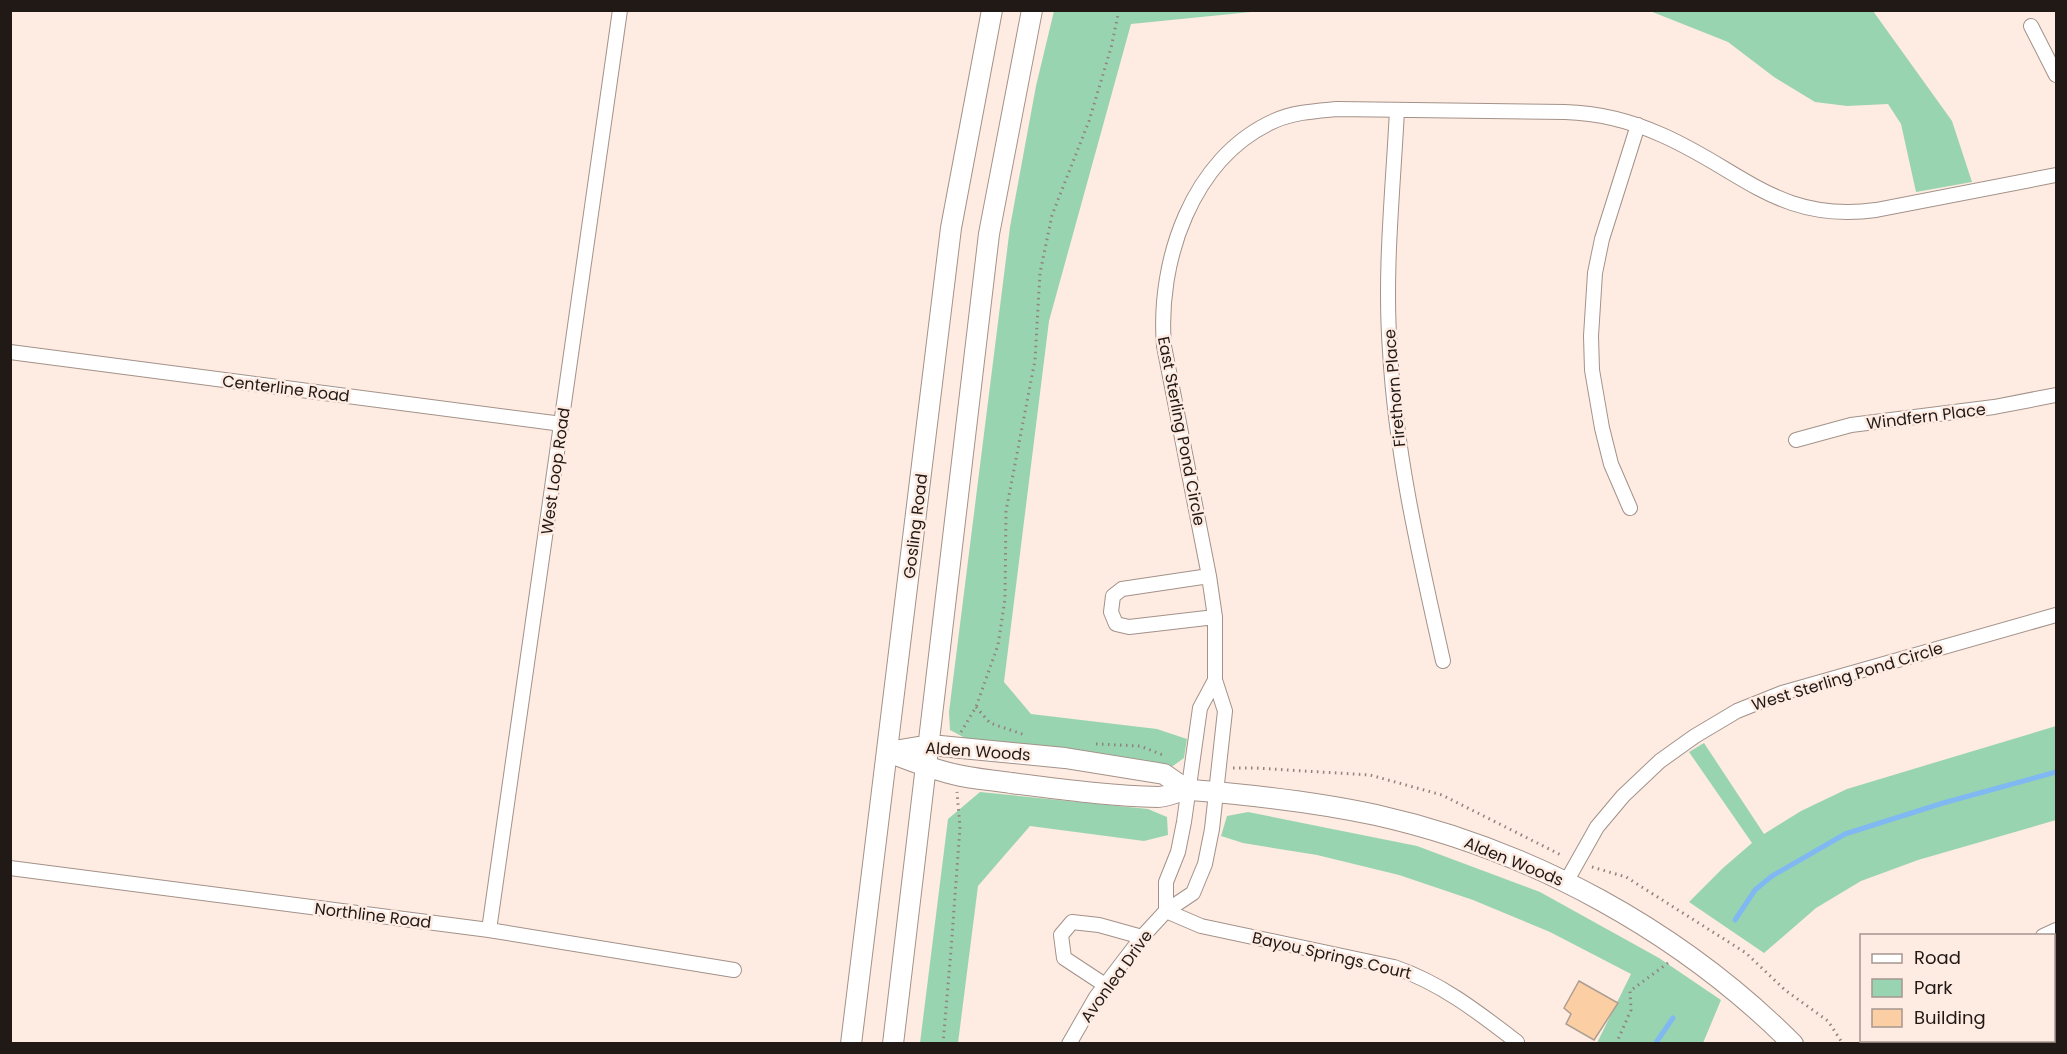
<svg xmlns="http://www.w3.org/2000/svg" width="2067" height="1054" font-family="Poppins,sans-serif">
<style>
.green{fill:#99d4b1}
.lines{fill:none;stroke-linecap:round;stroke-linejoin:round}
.stream{stroke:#80b8f2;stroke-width:5}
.building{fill:#fbcea3;stroke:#ac9e91;stroke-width:1.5}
.street-casing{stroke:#a39289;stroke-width:16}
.secondary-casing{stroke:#a39289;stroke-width:22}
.path{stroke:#90837d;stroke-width:3;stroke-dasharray:1.5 4.5;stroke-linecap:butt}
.street{stroke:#fff;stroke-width:14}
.secondary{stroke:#fff;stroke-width:20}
.labels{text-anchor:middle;stroke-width:5;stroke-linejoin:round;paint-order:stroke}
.street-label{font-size:16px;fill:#201916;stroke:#feebe2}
</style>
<rect width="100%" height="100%" fill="#feebe2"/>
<path class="green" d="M1054 11H1261L1131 24 1049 321 1004 682 1031 714 1157 729 1187 739 1184 758 1170 768 965 738 950 730 949 712 1010 227 1036 86Z
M1650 11H1873L1952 121 1972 182 1916 192 1901 124 1888 104 1847 106 1815 102 1774 77 1728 42Z
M2056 726V820L1918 860 1861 881 1816 908 1764 953 1689 902 1723 868 1752 843 1689 752 1704 743 1764 834 1801 811 1847 789Z
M980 792 1148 809 1167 817 1168 835 1144 841 1030 826 978 886 958 1043H920L948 819Z
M1248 812 1417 846 1540 892 1659 958 1721 1000 1703 1043H1597L1631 974 1550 932 1473 900 1399 875 1317 855 1243 843 1221 836 1227 816Z"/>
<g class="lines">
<path class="stream" d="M1735 920 1755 890 1772 876 1845 834 1943 803 2056 772
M1655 1044 1673 1018"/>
</g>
<path class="building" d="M1579 981 1618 1003 1594 1040 1566 1024 1571 1014 1564 1008Z"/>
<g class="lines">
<g class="street-casing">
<path id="street" d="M2031 26 2056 75
M1397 110C1393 190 1384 272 1390 351 1396 457 1420 558 1443 661
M10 352 562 424
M1796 440 1851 425 1994 407 2056 395
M1630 508 1611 464 1602 428 1592 370 1591 336 1595 273 1602 239 1638 125
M1209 576 1122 589 1113 596 1111 612 1116 624 1129 627 1215 617
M10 868 489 930 734 970
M1566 882 1597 827 1623 796 1660 761 1695 736 1737 711 1782 693 2056 615
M1166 911 1201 926 1394 967C1441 983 1478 1012 1517 1042
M1166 911V882L1178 852 1184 822 1200 708 1215 680
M489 930 620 10
M2043 936 2056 930
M1105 985 1064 958 1061 935 1072 922 1099 925 1142 937
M1069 1044 1096 997 1142 937 1166 911 1193 893 1205 864 1212 829 1225 711 1215 680V617L1209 576 1164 346C1157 261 1192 158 1274 121 1294 112 1316 111 1337 109L1565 112C1599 113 1631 121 1662 135 1742 170 1779 223 1876 210L2056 175
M1910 1044 1913 1040"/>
</g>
<g class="secondary-casing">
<path id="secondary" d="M888 752C909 760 931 769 953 774 972 779 992 780 1011 783 1060 789 1109 796 1158 797 1169 797 1180 789 1191 790 1253 795 1316 802 1376 815 1532 850 1680 931 1793 1044
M888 752 930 745 1065 758 1164 774 1187 790
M851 1044 951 228 992 10
M893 1044 989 234 1032 10"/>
</g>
<path class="path" d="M976 707 990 723 1025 735
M961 732 976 707 998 645 1005 599 1006 511 1035 360 1040 273 1052 215 1089 121 1111 48 1119 10
M1096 744 1140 746 1163 755
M1233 768H1255L1370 775 1442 795 1563 856
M1592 867 1626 877 1746 953 1785 990 1828 1021 1843 1044
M943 1044 951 950 960 827 957 792
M1616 1044 1631 1010 1630 991 1668 963"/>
<use href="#street" class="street"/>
<use href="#secondary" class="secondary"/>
</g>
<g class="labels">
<g class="street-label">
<text transform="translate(286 388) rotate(7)" y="6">Centerline Road</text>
<text transform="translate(1394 388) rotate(-95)" y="6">Firethorn Place</text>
<text transform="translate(1926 416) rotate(-7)" y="6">Windfern Place</text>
<text transform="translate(1182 431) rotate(79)" y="6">East Sterling Pond Circle</text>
<text transform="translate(555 471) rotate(-82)" y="6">West Loop Road</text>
<text transform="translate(915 526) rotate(-83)" y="6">Gosling Road</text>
<text transform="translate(1847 676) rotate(-17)" y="6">West Sterling Pond Circle</text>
<text transform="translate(978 751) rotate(4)" y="6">Alden Woods</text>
<text transform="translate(1514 861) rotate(22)" y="6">Alden Woods</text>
<text transform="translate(373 915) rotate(7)" y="6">Northline Road</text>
<text transform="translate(1332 955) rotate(13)" y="6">Bayou Springs Court</text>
<text transform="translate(1116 976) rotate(-54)" y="6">Avonlea Drive</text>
</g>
</g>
<rect width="2067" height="1054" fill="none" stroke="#201916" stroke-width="24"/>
<rect x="1860" y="934" width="195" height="108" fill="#feebe2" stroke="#a59790" stroke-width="1.5"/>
<rect x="1872" y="954" width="30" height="9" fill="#ffffff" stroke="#a59790" stroke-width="1.5"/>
<text x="1914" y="964" font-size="18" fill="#201916">Road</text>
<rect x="1872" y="979" width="30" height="18" fill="#99d4b1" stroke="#a59790" stroke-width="1.5"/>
<text x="1914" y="994" font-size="18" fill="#201916">Park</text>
<rect x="1872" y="1009" width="30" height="18" fill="#fbcea3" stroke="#a59790" stroke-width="1.5"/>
<text x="1914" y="1024" font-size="18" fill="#201916">Building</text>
</svg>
